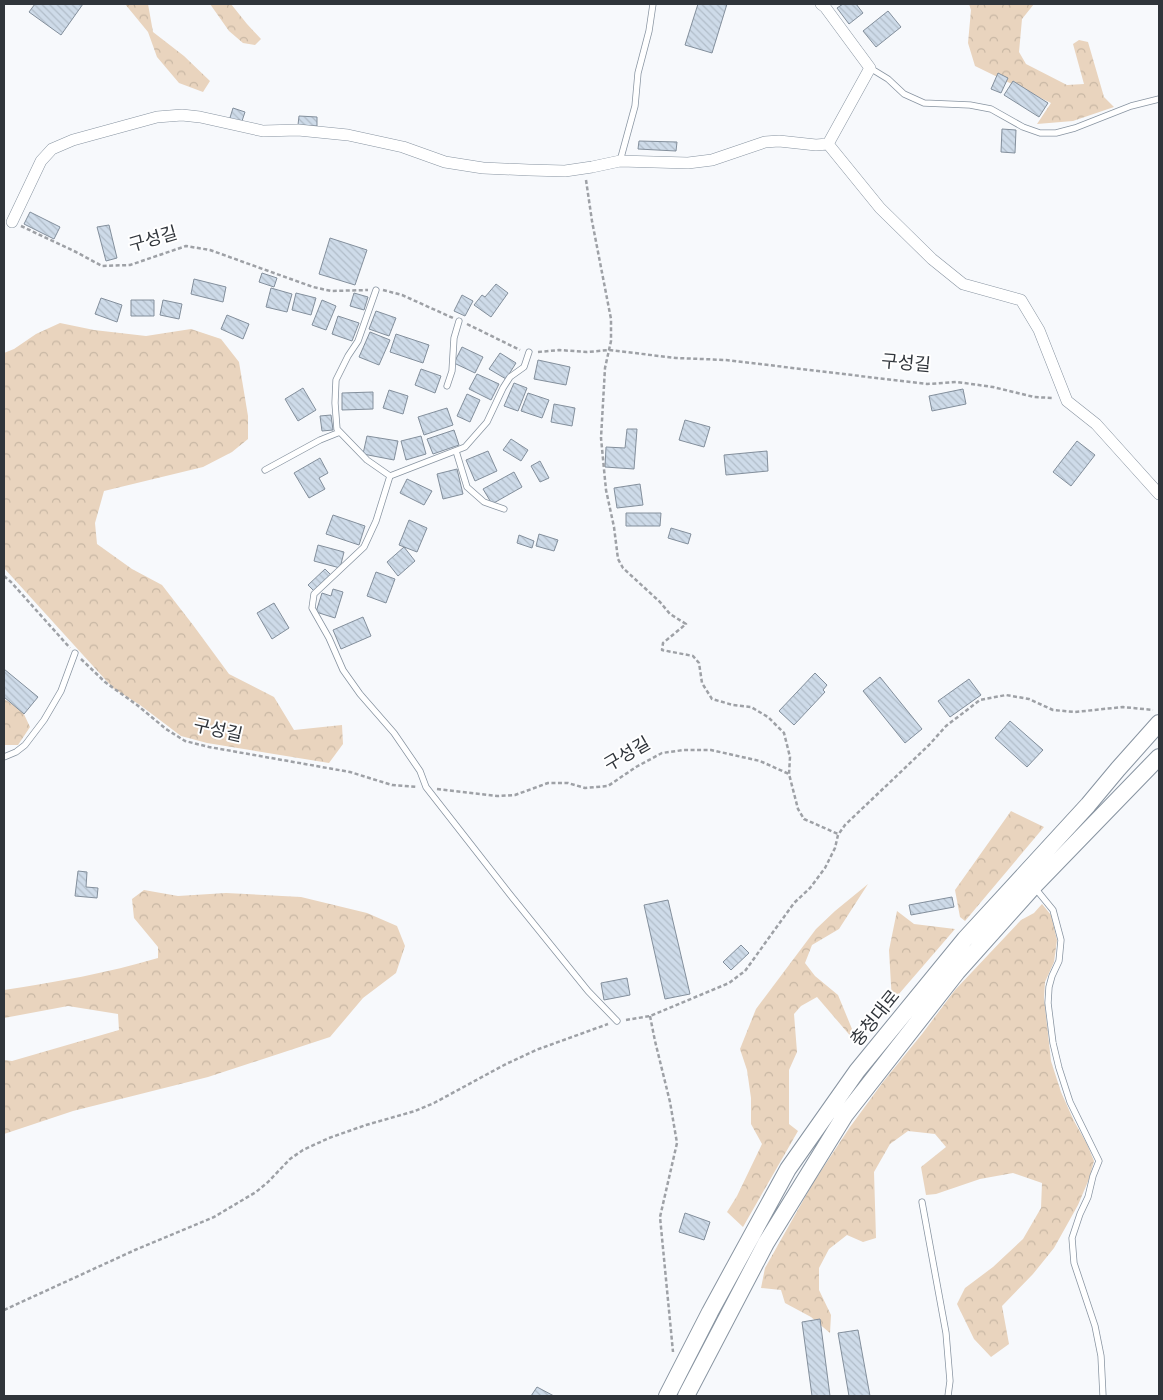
<svg xmlns="http://www.w3.org/2000/svg" width="1163" height="1400" font-family="'IBM Plex Sans','Noto Sans KR',sans-serif">
<style>
.forest{fill:url(#forest-crowns)}
.building{fill:url(#building-back-hatch);stroke:#838f9c}
.lines{fill:none;stroke-linecap:round;stroke-linejoin:round}
.service-casing{stroke:#8894a1;stroke-width:7}
.minor-casing{stroke:#8894a1;stroke-width:12}
.secondary-casing{stroke:#8894a1;stroke-width:18}
.path{stroke:#9ea1a6;stroke-width:2.5;stroke-dasharray:4 2.5;stroke-linecap:butt}
.service{stroke:#fff;stroke-width:5.5}
.minor{stroke:#fff;stroke-width:11}
.secondary{stroke:#fff;stroke-width:16}
.labels{text-anchor:middle;stroke-width:4;stroke-linejoin:round;paint-order:stroke}
.street-label{font-size:18px;fill:#30353b;stroke:#fff}
</style>
<defs>
<pattern id="forest-crowns" width="20" height="18" patternUnits="userSpaceOnUse" patternTransform="scale(1.25)"><rect width="20" height="18" fill="#e9d4be"/><path d="M2 6a3 3 0 1 1 6 0M12 15a3 3 0 1 1 6 0" fill="none" stroke="#c8b7a4"/></pattern>
<pattern id="building-back-hatch" width="6" height="6" patternUnits="userSpaceOnUse" patternTransform="scale(1.25)"><rect width="6" height="6" fill="#cedbe9"/><path d="M-1 5l2 2M0 0l6 6M5-1l2 2" fill="none" stroke="#b1bdc9"/></pattern>
</defs>
<rect width="100%" height="100%" fill="#f7f9fc"/>
<path class="forest" d="M125 4H148L153 32 184 56 210 81 203 92 179 83 157 57 148 32Z
M210 4H231L247 24 261 39 255 45 243 43 229 31Z
M969 4H1034L1022 19 1019 52 1026 64 1067 85 1084 84 1073 44 1079 40 1088 42 1104 97 1114 107 1073 121 1037 124 1051 103 975 66 968 43 971 10Z
M60 323 94 330 146 336 191 329 221 339 239 362 248 416V439L232 452 203 467 104 491 95 523 97 544 132 569 162 585 193 625 229 674 274 697 294 730 342 725 343 744 329 763 207 743 181 736 140 705 113 688 4 568V353L14 349 36 334Z
M4 699 22 710 30 727 18 745H4Z
M1011 811 1044 827 965 921 960 917 955 890Z
M868 884 839 929 812 945 805 963 815 976 838 995 859 1046 817 997 801 1006 794 1014 797 1052 789 1070V1124L798 1131 743 1227 727 1212 737 1196 762 1144 751 1124V1098L747 1070 740 1049 756 1009 816 929 835 911Z
M144 890 178 896 226 893 301 897 367 913 397 926 405 946 396 973 363 998 330 1037 208 1077 73 1111 4 1134V1060L12 1061 119 1030 118 1014 68 1006 4 1018V990C56 982 108 973 158 958V947L134 918 132 899Z
M1042 904 1051 915 1057 940 1054 962 1045 982 1044 998 1051 1061 1061 1092 1074 1121 1087 1144 1094 1161 1089 1179 1078 1205 1054 1248 1033 1274 1002 1306 1009 1344 991 1357 974 1339 957 1304 965 1288 993 1267 1023 1239 1041 1208 1042 1183 1013 1173 980 1179 936 1194 926 1195 921 1167 946 1147 935 1134 908 1131 890 1144 874 1172 876 1238 863 1242 847 1235 829 1249 819 1268V1290L831 1315 830 1333 811 1317 785 1303 781 1290 761 1288 765 1268 813 1183 850 1127 883 1082 922 1034 955 990 1021 920 1034 913Z
M897 911 914 924 955 929 892 1002 889 950Z"/>
<path class="building" d="M35 4H83L61 35 29 12Z
M698 4H727L712 53 685 45Z
M843 4H856L863 13 849 24 837 8Z
M888 11 901 27 876 47 863 31Z
M998 73 1008 78 1001 93 991 89Z
M1013 81 1048 103 1039 117 1004 95Z
M233 108 245 112 241 124 229 121Z
M299 116 317 117V126L298 125Z
M1002 129 1016 130 1015 153 1001 152Z
M639 141 677 142 676 151 638 149Z
M30 212 60 227 54 239 24 224Z
M109 225 117 258 106 261 97 227Z
M330 238 367 250 355 285 319 274Z
M262 273 277 278 274 287 259 282Z
M194 279 226 287 223 302 191 294Z
M496 284 508 293 491 317 474 305 482 295 485 297Z
M271 288 292 294 287 312 266 307Z
M296 293 316 298 311 315 292 310Z
M354 293 368 297 364 310 350 306Z
M462 295 473 301 465 316 454 311Z
M101 298 122 305 117 322 95 314Z
M131 300H154V316H131Z
M163 300 182 304 179 319 160 315Z
M322 300 336 306 326 330 312 325Z
M376 311 396 318 389 336 369 329Z
M227 315 249 324 243 339 221 329Z
M338 316 359 323 352 341 332 334Z
M370 332 390 340 379 365 359 357Z
M396 334 429 345 423 363 390 352Z
M462 347 483 357 475 373 454 363Z
M500 353 516 363 506 379 489 369Z
M538 360 570 367 566 385 534 379Z
M421 369 441 376 435 393 415 385Z
M477 374 499 384 491 400 469 389Z
M514 383 527 388 518 411 504 406Z
M303 388 316 410 298 421 285 399Z
M963 389 966 404 932 411 929 396Z
M389 390 408 396 403 414 383 408Z
M373 392V409L342 410V393Z
M528 393 549 400 542 418 521 411Z
M467 394 480 400 470 422 457 416Z
M554 404 575 408 572 426 551 422Z
M447 408 453 425 424 435 418 417Z
M331 415 333 430 322 431 320 416Z
M685 420 710 427 704 447 679 440Z
M627 429H637L634 469 605 467 606 447 625 448Z
M454 430 459 445 433 454 427 439Z
M367 436 398 441 394 460 363 454Z
M421 436 426 454 406 460 401 441Z
M511 439 528 450 521 461 503 450Z
M1077 441 1095 455 1071 486 1053 472Z
M488 451 497 471 475 481 466 460Z
M767 451 768 471 726 475 724 455Z
M320 458 328 473 319 478 325 489 309 498 294 473Z
M540 461 549 478 540 482 531 466Z
M457 469 463 494 443 499 437 474Z
M514 472 522 487 492 504 483 489Z
M407 479 432 491 424 505 400 493Z
M640 484 643 505 617 508 614 488Z
M626 513H661L660 526H626Z
M333 515 365 526 359 545 326 534Z
M409 520 427 528 417 552 399 545Z
M671 528 691 534 688 544 668 538Z
M539 534 558 540 554 551 536 546Z
M519 535 534 541 532 548 517 543Z
M318 545 344 552 340 568 314 561Z
M404 547 415 561 398 576 387 562Z
M325 569 331 575 314 591 308 585Z
M376 572 395 579 386 603 367 596Z
M333 589 343 592 335 618 316 612 322 593 331 596Z
M274 603 289 628 272 639 257 613Z
M363 617 371 636 341 649 333 630Z
M4 669 38 697 24 714 4 697Z
M815 673 827 685 823 690 825 692 794 725 779 711Z
M880 677 922 729 905 743 863 691Z
M969 679 981 695 950 717 938 701Z
M1010 721 1043 750 1027 767 995 738Z
M78 871 87 872 86 887 98 888 97 898 75 896Z
M952 897 954 907 911 915 909 905Z
M668 900 690 994 665 999 644 905Z
M741 945 749 953 731 970 723 962Z
M627 978 630 995 604 1000 601 983Z
M685 1213 710 1222 704 1240 679 1232Z
M820 1319 830 1396H812L802 1322Z
M858 1330 870 1396H849L838 1333Z
M537 1387 554 1396H531Z"/>
<g class="lines">
<g class="service-casing">
<path id="service" d="M870 68 888 79 904 94 924 103 970 105 991 109 1023 127 1040 133H1056L1075 128 1131 106 1159 99
M620 161 635 106 638 73 649 31 653 4
M376 290 358 341 348 356 336 380 335 403 337 429 367 460 390 476 376 521 364 547 314 594 312 608 329 638 343 670 360 694 394 733 420 771 426 787 512 897 588 991 617 1021
M447 386 452 371 454 338 459 321
M456 451 467 487 484 502 504 509
M265 470 320 440 340 432
M390 476 465 447 487 422 503 388 510 377 524 367 529 352
M4 757 16 752 25 745 44 720 61 691 75 653
M1035 888 1053 910 1061 940 1059 961 1052 976 1049 987 1048 1003 1053 1043 1059 1068 1070 1102 1099 1161 1093 1176 1088 1197 1080 1214 1072 1238 1074 1263 1095 1326 1101 1356 1103 1396
M922 1202 946 1333 950 1381 948 1396"/>
</g>
<g class="minor-casing">
<path id="minor" d="M821 4 825 7 870 68 828 144 880 208 932 259 963 284 1021 300 1039 330 1067 401 1096 424 1159 494
M12 222 41 161 52 149 73 140 157 117 182 115 200 117 263 131 298 130 348 135 403 147 445 162 483 168 529 170 565 171 592 167 620 161 688 163 712 160 765 142 779 141 816 145 828 144"/>
</g>
<g class="secondary-casing">
<path id="secondary" d="M667 1396 710 1312 788 1169 857 1071 965 939 1088 805 1118 769 1159 723
M686 1396 766 1243 845 1115 957 972 1034 886 1159 757"/>
</g>
<path class="path" d="M586 180 592 221 611 319V341L605 368 601 438 606 490 614 527 618 559 623 568 660 602 670 614 686 624 663 643 662 650 693 656 699 663 702 683 712 699 733 705 751 707 768 717 784 733 790 757 789 774 798 809 804 819 838 834
M21 226 76 252 102 266 130 265 186 246 210 250 313 287 331 291 368 290
M383 290 402 295 453 318
M467 324 520 350
M538 352 559 350 587 352 609 350 676 358 726 360 927 384 957 382 993 387 1034 397 1053 398
M4 576 11 582 70 648
M81 659 105 682 137 705 166 729 185 741 209 747 350 772 392 785 417 787
M437 789 497 796 515 795 548 783H568L585 788 608 786 636 767 662 753 684 750H711L760 761 789 774
M650 1016 655 1041 670 1102 677 1143 660 1217 673 1352
M626 1020 650 1016 729 983 745 971 794 903 810 888 825 868 835 848 838 835 845 825 929 745 946 726 980 700 1006 695 1029 699 1053 710 1075 712 1123 707 1153 710
M4 1310 135 1250 214 1217 256 1192 268 1182 290 1159 303 1150 329 1138 366 1125 415 1111 434 1103 506 1064 536 1050 608 1024"/>
<use href="#service" class="service"/>
<use href="#minor" class="minor"/>
<use href="#secondary" class="secondary"/>
</g>
<g class="labels">
<g class="street-label">
<text transform="translate(153 239) rotate(-16)" y="6">구성길</text>
<text transform="translate(906 363) rotate(5)" y="6">구성길</text>
<text transform="translate(218 730) rotate(13)" y="6">구성길</text>
<text transform="translate(627 754) rotate(-30)" y="6">구성길</text>
<text transform="translate(875 1018) rotate(-51)" y="6">충청대로</text>
</g>
</g>
<rect width="1163" height="1400" fill="none" stroke="#30353b" stroke-width="10"/>
</svg>
